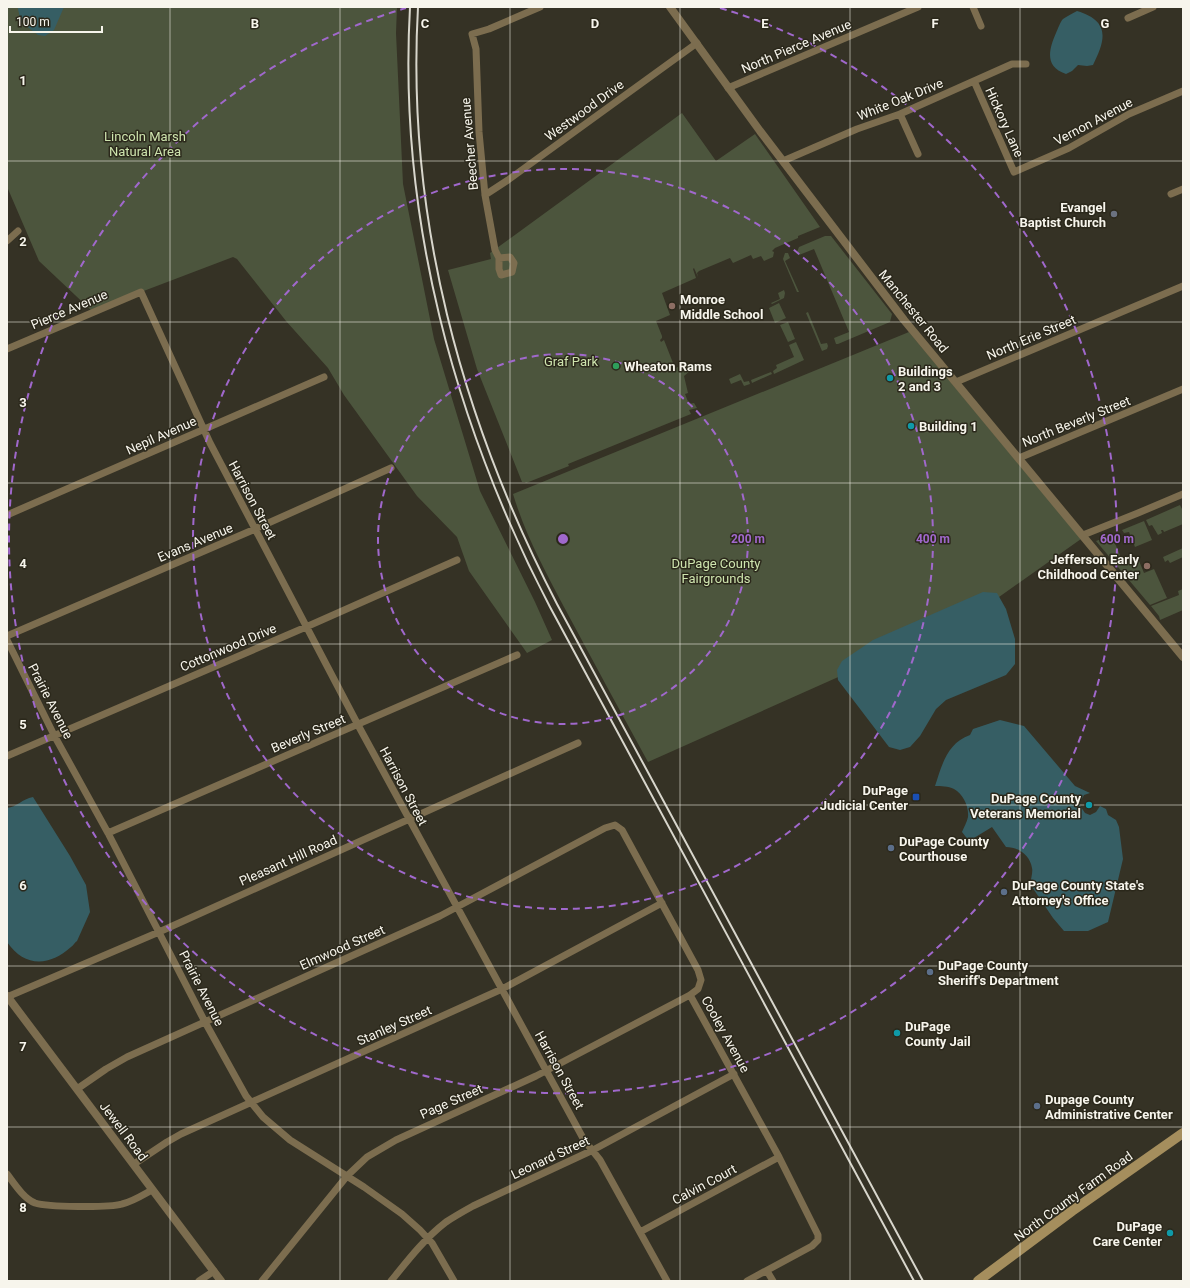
<svg xmlns="http://www.w3.org/2000/svg" width="1190" height="1288" font-family="Roboto,sans-serif">
<style>
.green{fill:#4c553d}
.water{fill:#365e64}
.lines{fill:none;stroke-linecap:round;stroke-linejoin:round}
.minor{stroke:#7c6d4f;stroke-width:7}
.tertiary{stroke:#7c6d4f;stroke-width:8}
.secondary{stroke:#a58e5d;stroke-width:10}
.rail{stroke:#d8d6cc;stroke-width:2}
.grid{fill:none;stroke:#f7f5ec;stroke-width:1;stroke-opacity:0.55}
.ring{fill:none;stroke:#a068cc;stroke-width:2;stroke-dasharray:7 5}
.worship-dot{fill:#6b7280;stroke:#2b281b;stroke-width:1.5}
.education-dot{fill:#8d6e63;stroke:#2b281b;stroke-width:1.5}
.leisure-dot{fill:#2e9e5b;stroke:#2b281b;stroke-width:1.5}
.culture-dot{fill:#0f9aa8;stroke:#2b281b;stroke-width:1.5}
.transit-dot{fill:#1a4fb4;stroke:#2b281b;stroke-width:1.5}
.service-dot{fill:#5c6f8a;stroke:#2b281b;stroke-width:1.5}
.labels{text-anchor:middle;stroke-width:3;stroke-linejoin:round;paint-order:stroke}
.street-label{font-size:13px;fill:#f7f5ec;stroke:#2b281b}
.park-label{font-size:13px;fill:#cee4ae;stroke:#2b281b}
.poi-label{font-size:13px;font-weight:bold;fill:#f7f5ec;stroke:#2b281b;text-anchor:start}
.grid-label{font-size:13px;text-anchor:middle;font-weight:bold;fill:#f7f5ec;stroke:#2b281b;stroke-width:3;stroke-linejoin:round;paint-order:stroke}
.centre{fill:#a068cc;stroke:#2b281b;stroke-width:2}
.ring-label{font-size:12px;text-anchor:middle;font-weight:bold;fill:#a068cc;stroke:#2b281b;stroke-width:3;stroke-linejoin:round;paint-order:stroke}
</style>
<rect width="100%" height="100%" fill="#353225"/>
<path class="green" d="M7 7H397L396 33 403 184 434 339 480 491 535 602 552 640 527 653 469 571 457 537 417 496 344 395 328 368 286 321 237 259 233 257 141 292 93 312 39 261 8 189H7Z
M682 113 716 161 755 134 820 227 798 236V238L775 248 772 251 774 252 773 257 764 261 761 256 753 259 751 255 733 263 730 258 699 271 697 273 698 277 694 268 693 269 696 278 662 293 670 315 656 321 662 336V338L660 340 661 342 664 340 675 368 687 364 690 371 684 376 688 393 685 394 689 404 694 403 697 408 689 410 691 414 568 464 569 466 526 483 525 482H522L477 369 448 270 491 259 490 253Z
M825 236H831L892 314 890 322 838 344H836L834 338 849 332 814 249 799 255 797 252 799 247Z
M785 253H788L790 258 785 261 799 292H797L783 259Z
M784 290 785 293 784 298 772 304 771 303 780 299 778 293Z
M779 303 786 318 775 323 769 308Z
M808 312 821 344 827 343 828 346 827 349 822 351 806 313Z
M788 322 795 339 788 342 780 325Z
M909 332 1081 539 999 597 845 674 648 762C620 711 592 659 564 607 545 571 525 534 513 494Z
M796 342 804 360 774 374 773 371 777 368 776 365 794 357 789 345Z
M771 372 772 374 752 383 751 380Z
M740 374 744 382 749 381 750 384 744 386 741 380 731 384 729 379Z
M1180 505 1183 511V524L1164 532 1163 530H1161L1162 533 1158 535 1152 525 1149 526 1146 520Z
M1144 521 1152 540 1135 547 1129 532 1124 533 1122 530Z
M1117 533V536L1113 539 1123 562 1137 556 1144 573 1154 569 1167 598 1150 605 1096 541Z
M1183 548V557L1170 563 1168 560 1165 562 1163 557Z
M1183 589V610L1160 620 1159 616 1151 606 1179 595 1178 591Z"/>
<path class="water" d="M18 7H64L54 30 45 36 38 35 21 22 18 9Z
M1077 11C1110 21 1106 39 1093 65L1087 66 1078 65 1072 71 1066 74C1044 67 1049 49 1056 33 1058 29 1060 22 1063 19 1067 16 1072 14 1077 11Z
M983 592 997 593 1006 609 1015 639V664L1006 675 946 700 936 709 920 736 910 747 900 750 889 747 838 680 837 670 842 661 873 640Z
M1000 720 1024 726 1075 786 1090 793 1084 795 1079 804 1085 813 1090 815 1096 812 1100 806 1106 809 1108 815 1116 820 1119 827 1123 859 1108 922 1088 931H1064L1053 918 1030 884C1031 879 1033 872 1032 868 1030 855 1018 847 1006 847L992 827 969 841 962 832C964 827 967 822 968 817 969 806 963 794 954 789 948 786 941 786 935 786 942 765 947 743 970 735L973 729Z
M33 797 70 856 86 885 90 912 77 941C74 943 74 945 71 947 49 967 24 967 7 942V808C17 807 22 799 33 797Z"/>
<g class="lines">
<path class="minor" d="M973 7 981 26
M1128 18 1153 7
M974 81 1014 172 1069 148 1129 114 1183 91
M728 88 918 7
M900 114 918 154
M783 161 857 129 900 114 1012 64H1026
M1171 194 1183 189
M485 195 508 180 697 43
M7 241 18 231
M499 258V269L501 275 512 272 514 263 510 257 499 258 495 250 485 195 479 132 476 49 472 34 489 29 540 7
M7 349 141 292 210 443 358 725 584 1140 600 1160 667 1281
M956 382 1183 286
M1019 458 1183 389
M7 515 324 377
M1083 535 1138 513 1183 494
M7 636 255 529 391 468
M7 640 54 735 108 833 205 1022 246 1096 263 1117 290 1140 364 1187 402 1214 420 1230 432 1243 454 1281
M7 756 306 627 457 560
M108 833 517 655
M690 995 779 1157 818 1235V1240L812 1246 747 1281
M7 997 159 932 578 743
M77 1089 106 1069 127 1057 440 916 605 828 615 825 622 830 698 970 701 980 698 989 690 995 536 1076 396 1140 367 1157 347 1176 262 1281
M134 1164 167 1142 181 1134 502 989 662 903
M7 1174C14 1183 23 1198 35 1203 47 1207 108 1208 122 1204 132 1202 143 1195 152 1190
M640 1232 779 1157
M767 1271 773 1281
M199 1281 214 1271
M391 1281C408 1260 424 1239 446 1222 455 1216 464 1211 473 1206L593 1150 734 1074"/>
<path class="tertiary" d="M670 7 760 131 904 320 1183 657
M7 996 221 1281"/>
<path class="secondary" d="M978 1281 1072 1211 1183 1133"/>
<path class="rail" d="M410 7C398 216 454 423 550 607L914 1281
M418 7C406 216 461 419 557 604L923 1281"/>
</g>
<path class="grid" d="M170 7V1281M340 7V1281M510 7V1281M680 7V1281M850 7V1281M1020 7V1281M7 161H1183M7 322H1183M7 483H1183M7 644H1183M7 805H1183M7 966H1183M7 1127H1183"/>
<g class="ring">
<circle cx="563" cy="539" r="185"/>
<circle cx="563" cy="539" r="370"/>
<path d="M720 8A554 554 0 1 1 406 8"/>
</g>
<circle class="worship-dot" cx="1114" cy="214" r="4"/>
<g class="education-dot">
<circle cx="672" cy="306" r="4"/>
<circle cx="1147" cy="566" r="4"/>
</g>
<circle class="leisure-dot" cx="616" cy="366" r="4"/>
<g class="culture-dot">
<circle cx="890" cy="378" r="4"/>
<circle cx="911" cy="426" r="4"/>
<circle cx="1089" cy="805" r="4"/>
<circle cx="897" cy="1033" r="4"/>
<circle cx="1170" cy="1233" r="4"/>
</g>
<rect class="transit-dot" x="912" y="793" width="8" height="8" rx="2"/>
<g class="service-dot">
<circle cx="891" cy="848" r="4"/>
<circle cx="1004" cy="892" r="4"/>
<circle cx="930" cy="972" r="4"/>
<circle cx="1037" cy="1106" r="4"/>
</g>
<g class="labels">
<g class="street-label">
<text transform="translate(796 46) rotate(-23)" y="5">North Pierce Avenue</text>
<text transform="translate(900 99) rotate(-22)" y="5">White Oak Drive</text>
<text transform="translate(584 110) rotate(-36)" y="5">Westwood Drive</text>
<text transform="translate(1093 121) rotate(-28)" y="5">Vernon Avenue</text>
<text transform="translate(1005 122) rotate(66)" y="5">Hickory Lane</text>
<text transform="translate(469 144) rotate(-95)" y="5">Beecher Avenue</text>
<text transform="translate(69 309) rotate(-23)" y="5">Pierce Avenue</text>
<text transform="translate(914 311) rotate(51)" y="5">Manchester Road</text>
<text transform="translate(1031 337) rotate(-23)" y="5">North Erie Street</text>
<text transform="translate(1076 421) rotate(-22)" y="5">North Beverly Street</text>
<text transform="translate(161 435) rotate(-24)" y="5">Nepil Avenue</text>
<text transform="translate(253 500) rotate(62)" y="5">Harrison Street</text>
<text transform="translate(195 542) rotate(-23)" y="5">Evans Avenue</text>
<text transform="translate(228 647) rotate(-23)" y="5">Cottonwood Drive</text>
<text transform="translate(51 701) rotate(63)" y="5">Prairie Avenue</text>
<text transform="translate(308 733) rotate(-23)" y="5">Beverly Street</text>
<text transform="translate(404 786) rotate(62)" y="5">Harrison Street</text>
<text transform="translate(288 860) rotate(-24)" y="5">Pleasant Hill Road</text>
<text transform="translate(342 947) rotate(-24)" y="5">Elmwood Street</text>
<text transform="translate(202 988) rotate(63)" y="5">Prairie Avenue</text>
<text transform="translate(394 1025) rotate(-24)" y="5">Stanley Street</text>
<text transform="translate(726 1034) rotate(61)" y="5">Cooley Avenue</text>
<text transform="translate(560 1070) rotate(61)" y="5">Harrison Street</text>
<text transform="translate(451 1101) rotate(-24)" y="5">Page Street</text>
<text transform="translate(124 1131) rotate(53)" y="5">Jewell Road</text>
<text transform="translate(550 1157) rotate(-25)" y="5">Leonard Street</text>
<text transform="translate(704 1184) rotate(-28)" y="5">Calvin Court</text>
<text transform="translate(1073 1196) rotate(-36)" y="5">North County Farm Road</text>
</g>
<g class="park-label">
<text x="145" y="141">Lincoln Marsh<tspan x="145" dy="15">Natural Area</tspan></text>
<text x="571" y="366">Graf Park</text>
<text x="716" y="568">DuPage County<tspan x="716" dy="15">Fairgrounds</tspan></text>
</g>
<g class="poi-label">
<text x="1106" y="212" text-anchor="end">Evangel<tspan x="1106" dy="15">Baptist Church</tspan></text>
<text x="680" y="304">Monroe<tspan x="680" dy="15">Middle School</tspan></text>
<text x="624" y="371">Wheaton Rams</text>
<text x="898" y="376">Buildings<tspan x="898" dy="15">2 and 3</tspan></text>
<text x="919" y="431">Building 1</text>
<text x="1139" y="564" text-anchor="end">Jefferson Early<tspan x="1139" dy="15">Childhood Center</tspan></text>
<text x="908" y="795" text-anchor="end">DuPage<tspan x="908" dy="15">Judicial Center</tspan></text>
<text x="1081" y="803" text-anchor="end">DuPage County<tspan x="1081" dy="15">Veterans Memorial</tspan></text>
<text x="899" y="846">DuPage County<tspan x="899" dy="15">Courthouse</tspan></text>
<text x="1012" y="890">DuPage County State's<tspan x="1012" dy="15">Attorney's Office</tspan></text>
<text x="938" y="970">DuPage County<tspan x="938" dy="15">Sheriff's Department</tspan></text>
<text x="905" y="1031">DuPage<tspan x="905" dy="15">County Jail</tspan></text>
<text x="1045" y="1104">Dupage County<tspan x="1045" dy="15">Administrative Center</tspan></text>
<text x="1162" y="1231" text-anchor="end">DuPage<tspan x="1162" dy="15">Care Center</tspan></text>
</g>
</g>
<g class="grid-label">
<text x="255" y="28">B</text>
<text x="425" y="28">C</text>
<text x="595" y="28">D</text>
<text x="765" y="28">E</text>
<text x="935" y="28">F</text>
<text x="1105" y="28">G</text>
<text x="23" y="85">1</text>
<text x="23" y="246">2</text>
<text x="23" y="407">3</text>
<text x="23" y="568">4</text>
<text x="23" y="729">5</text>
<text x="23" y="890">6</text>
<text x="23" y="1051">7</text>
<text x="23" y="1212">8</text>
</g>
<circle cx="563" cy="539" r="6" class="centre"/>
<g class="ring-label">
<text x="748" y="543">200 m</text>
<text x="933" y="543">400 m</text>
<text x="1117" y="543">600 m</text>
</g>
<rect width="1190" height="1288" fill="none" stroke="#f7f5ec" stroke-width="16"/>
<path d="M10 26v6h92v-6" fill="none" stroke="#f7f5ec" stroke-width="2"/>
<text x="16" y="26" font-size="12" fill="#f7f5ec" stroke="#2b281b" stroke-width="3" paint-order="stroke">100 m</text>
</svg>
